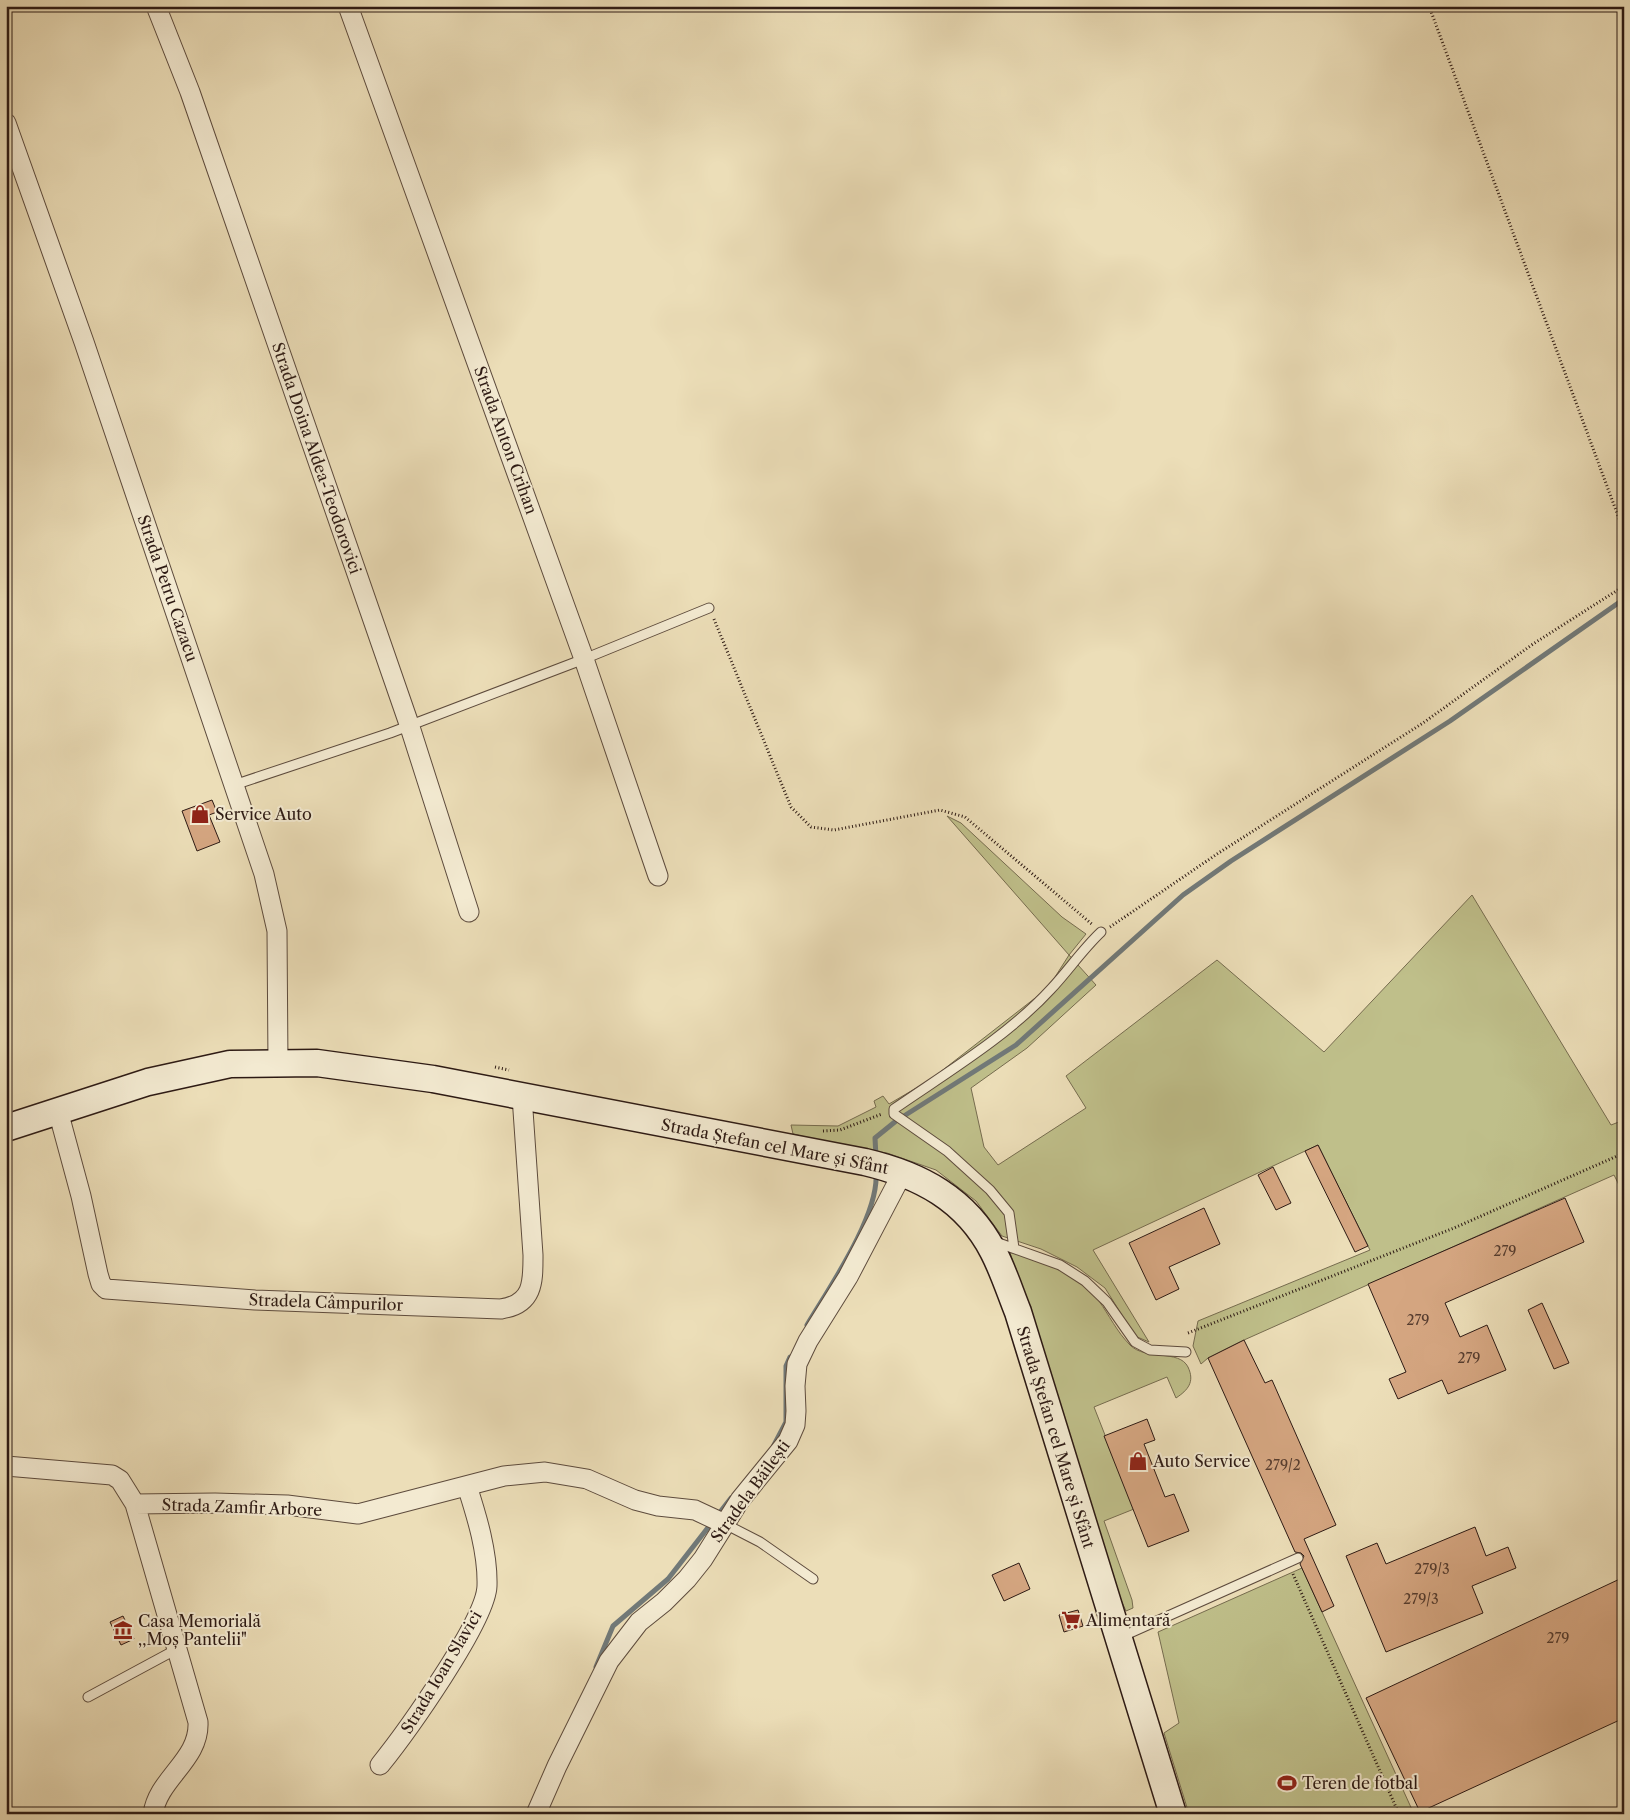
<svg xmlns="http://www.w3.org/2000/svg" width="1630" height="1820" font-family="'Libre Caslon Text',serif">
<style>
.green{fill:#bfbf8a;stroke:#766c4f}
.lines{fill:none;stroke-linecap:round;stroke-linejoin:round}
.stream{stroke:#717978;stroke-width:5}
.building{fill:#d5a681;stroke:#2d1a14}
.service-casing{stroke:#5d4b3d;stroke-width:11}
.minor-casing{stroke:#5d4b3d;stroke-width:21}
.secondary-casing{stroke:#2d1a14;stroke-width:29}
.path{stroke:#2d1a14;stroke-width:3;stroke-dasharray:1 2.5;stroke-linecap:butt}
.service{stroke:#f3ead1;stroke-width:9}
.minor{stroke:#f3ead1;stroke-width:19}
.secondary{stroke:#f3ead1;stroke-width:26}
.labels{text-anchor:middle;stroke-width:4;stroke-linejoin:round;paint-order:stroke}
.number-label{font-size:14px;fill:#573d2f}
.street-label{font-size:16px;fill:#2d1a14;stroke:#f3ead1}
.poi-label{font-size:16px;fill:#2d1a14;stroke:#f3ead1;text-anchor:start}
</style>
<rect width="100%" height="100%" fill="#ecdeb8"/>
<filter id="stains"><feTurbulence type="fractalNoise" baseFrequency=".004" numOctaves="4"/><feColorMatrix values="0 0 0 0 .2 0 0 0 0 .09 0 0 0 0 .02 0 0 0 .5 -.17"/></filter>
<radialGradient id="worn" r=".72"><stop offset=".6" stop-color="#630" stop-opacity="0"/><stop offset="1" stop-color="#630" stop-opacity=".3"/></radialGradient>
<path class="green" d="M947 816 961 823 1062 917 1086 934 1069 955 1096 985 1027 1048 971 1088 984 1147 998 1165 1086 1108 1066 1076 1217 960 1324 1052 1472 895 1611 1125 1624 1120V1195L1614 1175 1244 1340 1208 1358 1201 1364 1193 1346 1198 1321 1370 1250 1318 1145 1093 1250 1149 1342 1135 1336 1105 1288 1077 1267 1041 1249 1002 1236 976 1201 936 1170 887 1153 852 1148 793 1134 791 1125 838 1126 876 1107 874 1101 883 1096 889 1104 930 1080 1048 988 1069 955Z
M1017 1252C1045 1263 1079 1275 1099 1301 1109 1315 1117 1332 1130 1345 1146 1361 1179 1349 1188 1367 1195 1382 1188 1390 1176 1398L1167 1377 1094 1407 1134 1509 1104 1521 1132 1600 1133 1608 1126 1611 1121 1600 1039 1339 1010 1253Z
M1302 1568 1414 1814H1189L1164 1733 1179 1723 1158 1632Z"/>
<g class="lines">
<path class="stream" d="M876 1157 875 1138 896 1121 1016 1045 1183 895 1231 861 1450 721 1624 599
M807 1325C829 1288 879 1216 876 1173
M774 1445 786 1422V1366L790 1357
M596 1667 613 1626 668 1579 731 1498"/>
</g>
<path class="building" d="M212 800 217 812 209 815 220 842 197 851 182 811Z
M1318 1145 1368 1246 1355 1252 1305 1151Z
M1273 1167 1291 1203 1276 1210 1258 1175Z
M1565 1198 1584 1242 1445 1303 1460 1337 1487 1325 1506 1370 1448 1394 1442 1380 1398 1399 1389 1379 1406 1372 1368 1284Z
M1204 1208 1220 1244 1169 1267 1179 1289 1156 1300 1129 1243Z
M1542 1303 1569 1363 1554 1369 1528 1310Z
M1244 1340 1265 1383 1272 1380 1336 1525 1304 1539 1334 1606 1322 1612 1300 1564 1304 1556 1301 1553 1295 1552 1208 1358Z
M1147 1419 1155 1440 1144 1444 1165 1497 1174 1494 1189 1531 1148 1547 1104 1436Z
M1475 1527 1486 1556 1508 1547 1516 1568 1472 1586 1483 1613 1386 1652 1346 1556 1377 1543 1386 1564Z
M1019 1563 1030 1589 1004 1601 992 1575Z
M1624 1577V1718L1420 1812 1366 1698Z
M1078 1610 1083 1626 1064 1632 1059 1615Z
M123 1616 134 1639 121 1645 110 1622Z"/>
<g class="lines">
<g class="service-casing">
<path id="service" d="M234 785 390 733 584 659 709 608
M993 1241 1060 1265 1085 1281 1107 1302 1135 1342 1150 1350 1186 1352
M1014 1248 1009 1213 990 1190 947 1151 894 1114V1109C946 1073 1008 1036 1051 989 1068 971 1082 950 1101 932
M725 1524 760 1542 813 1579
M1121 1637 1298 1558
M88 1697 177 1649"/>
</g>
<g class="minor-casing">
<path id="minor" d="M156 6 190 92 409 724 469 912
M348 6 584 659 658 876
M6 123 84 342 264 874 277 931 278 1063
M58 1111 81 1196 98 1274 101 1284 106 1289 255 1300 501 1309C534 1304 533 1281 533 1255L522 1096
M6 1466 112 1475 120 1480 135 1504 198 1722C200 1760 158 1778 153 1814
M135 1504 215 1503 287 1505 358 1514 504 1476 545 1472 587 1479 635 1500 658 1506 695 1510 725 1524
M380 1765C405 1734 486 1621 487 1586 488 1553 477 1517 467 1486
M536 1814 557 1766 609 1661 639 1622 664 1602 687 1579 703 1559 740 1500 788 1441 795 1425 796 1411 795 1386 797 1364 808 1341 848 1277 903 1172"/>
</g>
<g class="secondary-casing">
<path id="secondary" d="M6 1128 148 1082 230 1064 317 1063 433 1079 865 1162C920 1175 966 1199 993 1251 1003 1270 1010 1292 1018 1312L1173 1814"/>
</g>
<path class="path" d="M1429 6 1624 532
M714 619 791 807 811 827 834 830 940 810 965 817 1093 925
M1110 927 1217 854 1423 723 1533 644 1624 586
M495 1067 509 1070
M823 1131 840 1130 882 1114
M1188 1333 1454 1228 1624 1153
M1293 1574 1399 1814"/>
<use href="#service" class="service"/>
<use href="#minor" class="minor"/>
<use href="#secondary" class="secondary"/>
</g>
<defs>
<g id="shop-bare" transform="scale(1.5)"><path d="M-5-2.5h2.3a2.7 3.5 0 0 1 5.4 0H5L5.5 6h-11ZM-1.5-2.5h3a1.5 2.3 0 0 0-3 0Z" fill="#8f2418" stroke="#f3ead1" stroke-width="2.5" paint-order="stroke"/></g>
<g id="supermarket-bare" transform="scale(1.5)"><path d="M-6-5.5h2.5l.6 2H6L4.5 2H-2.5L-4.4-4H-6ZM-1.5 3.2a1.3 1.3 0 1 0 .1 0ZM3 3.2a1.3 1.3 0 1 0 .1 0Z" fill="#8f2418" stroke="#f3ead1" stroke-width="2.5" paint-order="stroke"/></g>
<g id="museum-bare" transform="scale(1.5)"><path d="M0-6L6-3V-2H-6V-3ZM-5-1h2V3h-2ZM-1-1h2V3h-2ZM3-1h2V3H3ZM-6 4H6V6H-6Z" fill="#8f2418" stroke="#f3ead1" stroke-width="2.5" paint-order="stroke"/></g>
<g id="stadium-bare" transform="scale(1.5)"><path d="M0-5a6.5 5 0 1 0 0 10a6.5 5 0 1 0 0-10ZM-3.5-1.8h7v3.6h-7Z" fill="#8f2418" stroke="#f3ead1" stroke-width="2.5" paint-order="stroke"/></g>
</defs>
<g fill-rule="evenodd">
<use href="#shop-bare" x="200" y="814"/>
<use href="#shop-bare" x="1138" y="1461"/>
<use href="#supermarket-bare" x="1071" y="1620"/>
<use href="#museum-bare" x="123" y="1630"/>
<use href="#stadium-bare" x="1287" y="1783"/>
</g>
<g class="labels">
<g class="number-label">
<text x="1505" y="1256">279</text>
<text x="1418" y="1325">279</text>
<text x="1469" y="1363">279</text>
<text x="1283" y="1470">279/2</text>
<text x="1432" y="1574">279/3</text>
<text x="1421" y="1604">279/3</text>
<text x="1558" y="1643">279</text>
</g>
<g class="street-label">
<text transform="translate(506 440) rotate(70)" y="6">Strada Anton Crihan</text>
<text transform="translate(317 458) rotate(71)" y="6">Strada Doina Aldea-Teodorovici</text>
<text transform="translate(168 588) rotate(71)" y="6">Strada Petru Cazacu</text>
<text transform="translate(775 1146) rotate(11)" y="6">Strada Ștefan cel Mare și Sfânt</text>
<text transform="translate(326 1302) rotate(2)" y="6">Stradela Câmpurilor</text>
<text transform="translate(1056 1437) rotate(73)" y="6">Strada Ștefan cel Mare și Sfânt</text>
<text transform="translate(750 1491) rotate(-54)" y="6">Stradela Băilești</text>
<text transform="translate(242 1507) rotate(2)" y="6">Strada Zamfir Arbore</text>
<text transform="translate(441 1672) rotate(-59)" y="6">Strada Ioan Slavici</text>
</g>
<g class="poi-label">
<text x="215" y="820">Service Auto</text>
<text x="1153" y="1467">Auto Service</text>
<text x="1086" y="1626">Alimentară</text>
<text x="138" y="1627">Casa Memorială<tspan x="138" dy="18">,,Moș Pantelii"</tspan></text>
<text x="1302" y="1789">Teren de fotbal</text>
</g>
</g>
<rect width="1630" height="1820" fill="none" stroke="#ecdeb8" stroke-width="25"/>
<rect x="8" y="8" width="1615" height="1805" fill="none" stroke="#2d1a14" stroke-width="2.5"/>
<rect x="12" y="12" width="1605" height="1795" fill="none" stroke="#2d1a14"/>
<rect width="100%" height="100%" filter="url(#stains)"/>
<rect width="100%" height="100%" fill="url(#worn)"/>
</svg>
